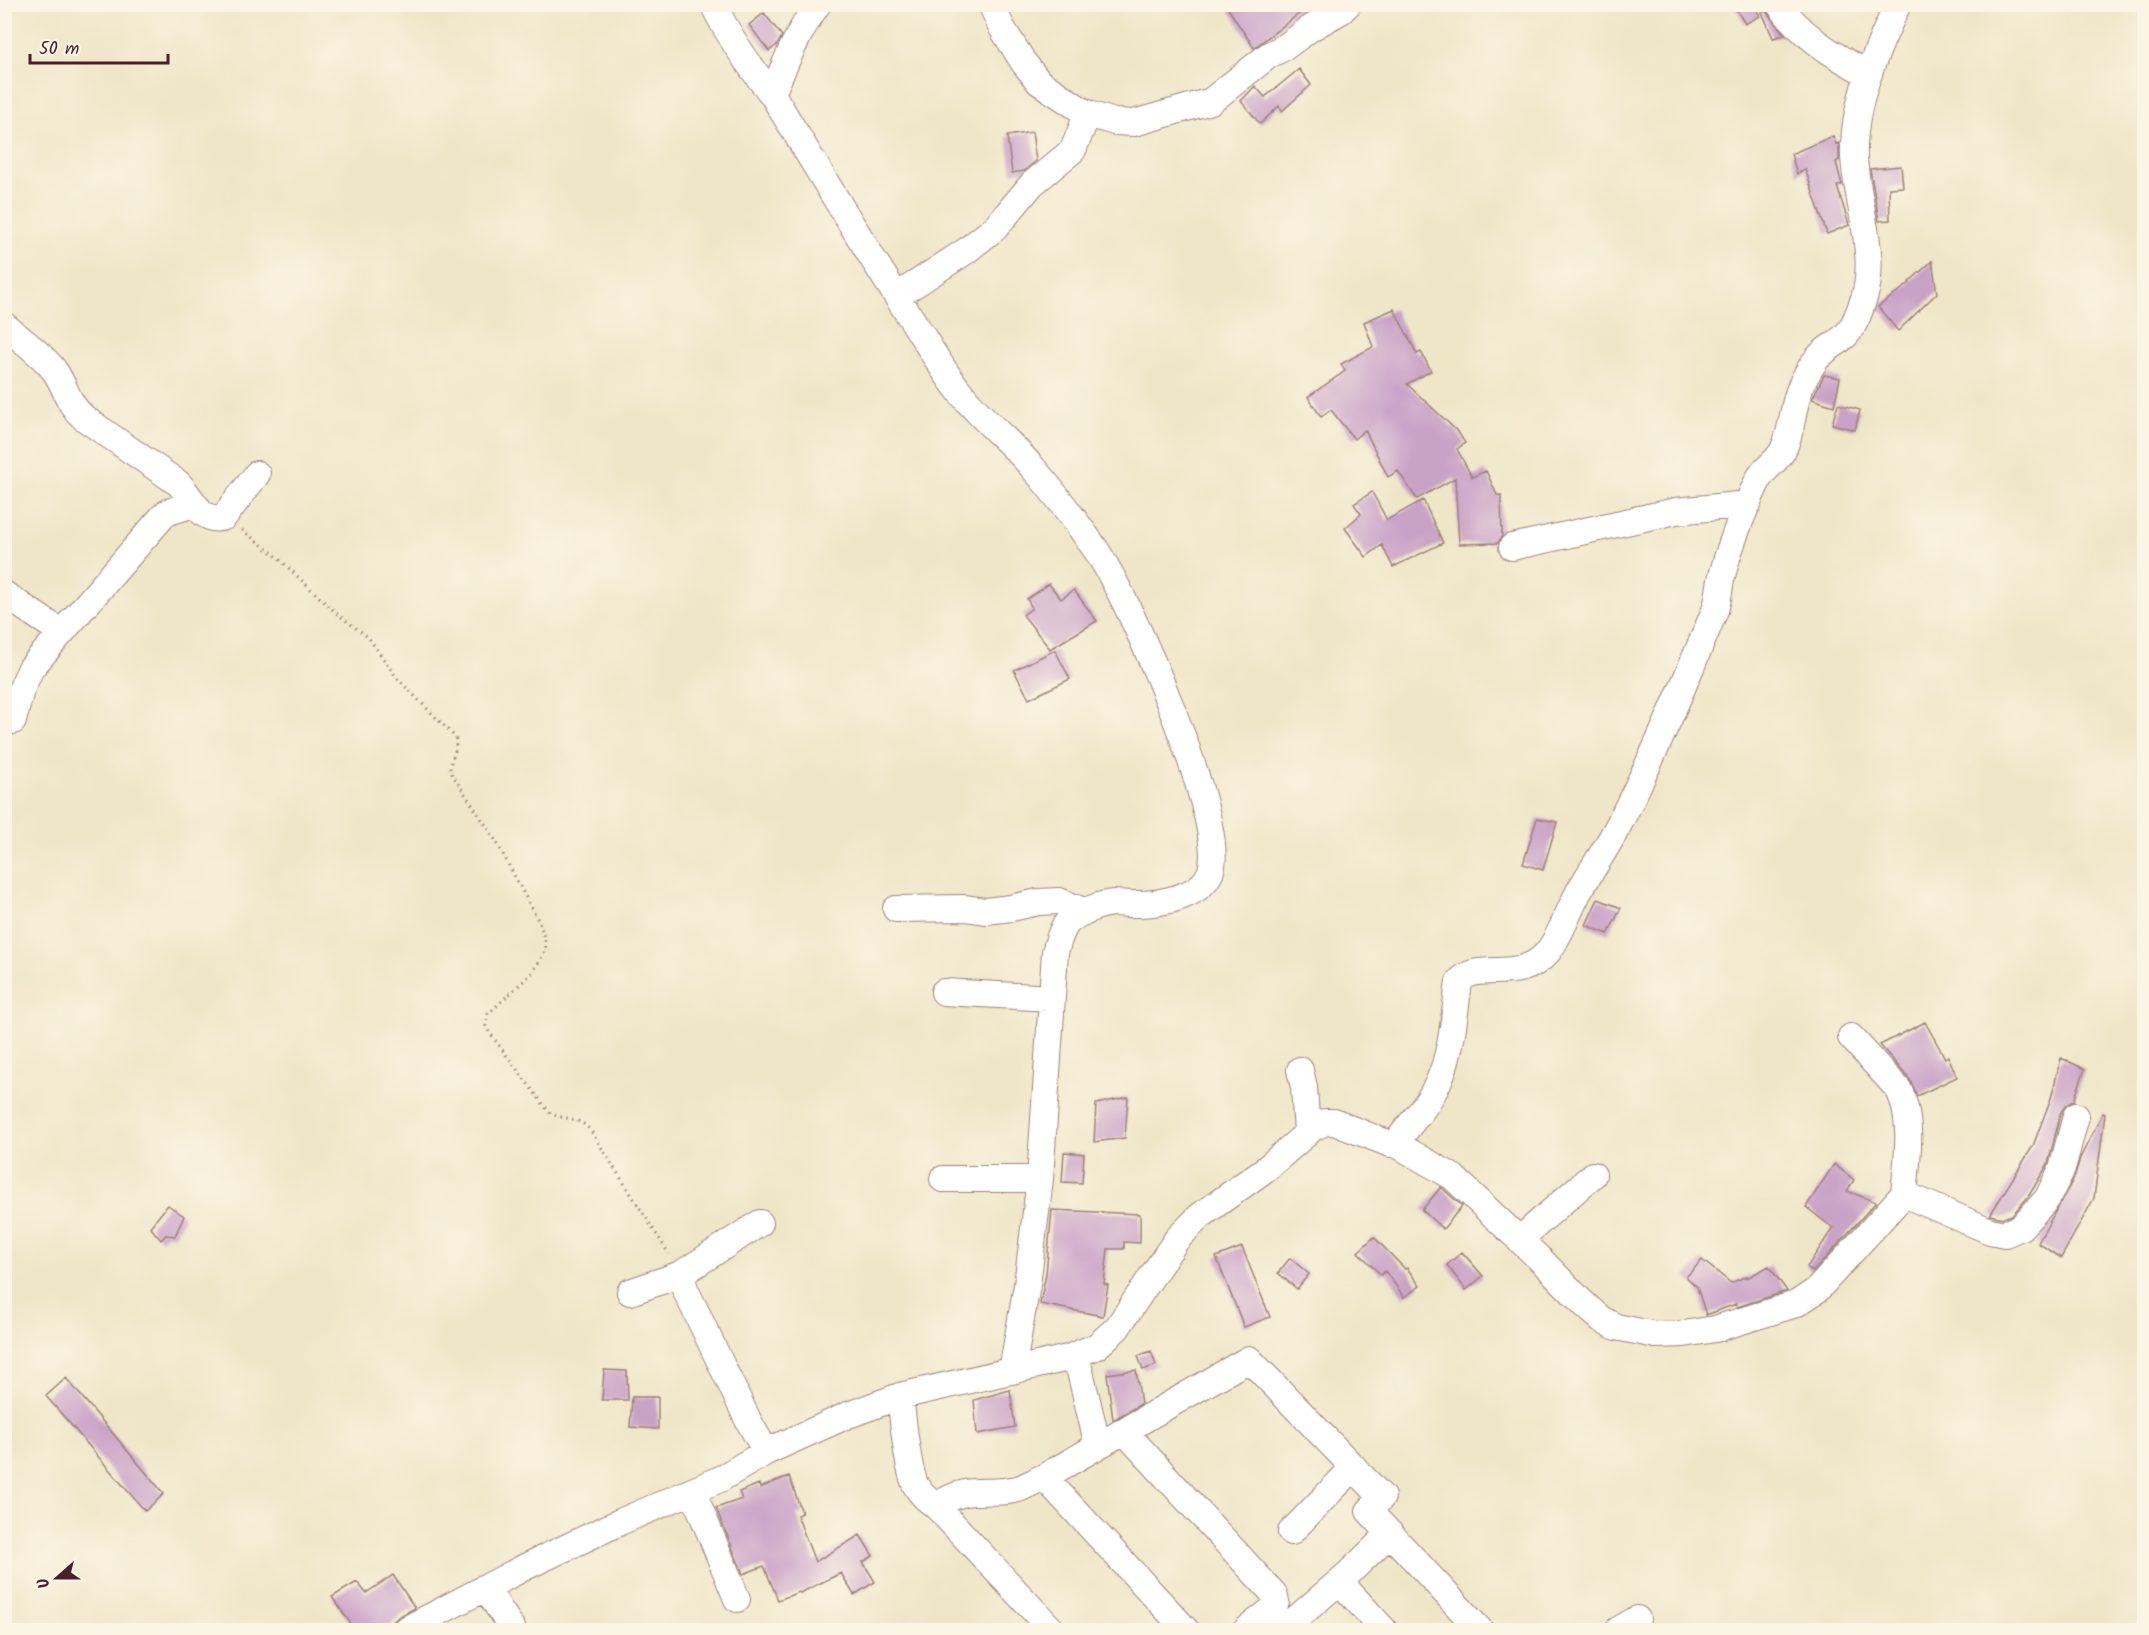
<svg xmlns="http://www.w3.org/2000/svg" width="2149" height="1635" font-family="Kalam,sans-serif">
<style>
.building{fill:#c9a2c8}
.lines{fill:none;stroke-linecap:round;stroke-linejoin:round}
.minor-casing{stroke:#9c827a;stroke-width:28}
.path{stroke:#9c827a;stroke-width:3;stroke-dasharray:1.5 4.5;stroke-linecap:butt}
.minor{stroke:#fff;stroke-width:26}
</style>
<rect width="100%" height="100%" fill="#fcf5e5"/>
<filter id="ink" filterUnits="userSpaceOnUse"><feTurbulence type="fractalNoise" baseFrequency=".0167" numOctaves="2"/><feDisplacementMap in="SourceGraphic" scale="12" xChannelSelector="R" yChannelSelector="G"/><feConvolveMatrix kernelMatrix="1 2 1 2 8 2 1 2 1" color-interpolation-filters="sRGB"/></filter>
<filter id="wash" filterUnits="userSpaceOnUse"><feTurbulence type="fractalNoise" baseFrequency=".008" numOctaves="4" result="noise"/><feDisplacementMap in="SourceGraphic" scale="24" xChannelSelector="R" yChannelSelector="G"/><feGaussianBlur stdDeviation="1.35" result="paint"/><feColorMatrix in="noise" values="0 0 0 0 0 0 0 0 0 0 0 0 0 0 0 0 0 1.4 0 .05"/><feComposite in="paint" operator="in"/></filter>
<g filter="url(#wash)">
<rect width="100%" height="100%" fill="#efe6c8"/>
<g id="blocks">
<path class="building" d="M1225 4H1312L1254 48Z
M1733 4H1754L1760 16 1745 24Z
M1766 11 1776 24 1785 35 1773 38 1762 12Z
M764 13 782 36 777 45 769 51 749 25Z
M1299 69 1311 85 1282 111 1279 106 1260 124 1241 101 1255 86 1265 97Z
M1032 132 1036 161 1024 171 1012 173 1007 136Z
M1833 136 1836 144 1839 143V160L1836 162 1842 185 1837 186 1849 225 1827 234 1805 169 1797 174 1791 154Z
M1901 166 1903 187 1889 188 1890 220 1879 221 1870 169Z
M1932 261 1937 293 1898 331 1878 307 1910 283 1909 282Z
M1394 309 1417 354 1421 352 1431 371 1407 384 1458 432 1465 443 1457 449 1472 477 1486 471 1497 495H1501L1502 536 1498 543 1459 544 1455 478 1417 499 1398 471 1388 477 1365 430 1354 439 1331 410 1321 417 1308 397 1345 371 1341 364 1373 347 1364 322Z
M1824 375 1840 378 1834 406 1812 399Z
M1838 404 1860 410 1855 430 1832 424Z
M1372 492 1387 520 1423 500 1443 543 1393 567 1382 545 1366 557 1345 528 1361 514 1354 504Z
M1049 584 1061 599 1074 590 1097 621 1050 649 1023 615 1032 608 1027 599Z
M1055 650 1070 679 1029 699 1014 670Z
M1537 818 1557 822 1543 870 1523 864Z
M1598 899 1621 908 1608 934 1586 925Z
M1925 1022 1945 1058 1948 1056 1957 1077 1917 1096 1910 1080 1880 1045Z
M2061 1058 2085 1069 2074 1101 2066 1105 2061 1112 2048 1164 2028 1197 2012 1215 2003 1218 1990 1215 2033 1146 2051 1098Z
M1128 1097 1125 1138 1094 1142 1096 1104Z
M2103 1113 2105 1114 2094 1198 2061 1258 2038 1243 2075 1176 2080 1158Z
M1064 1152 1084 1154 1082 1183 1062 1182Z
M1834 1164 1854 1180 1847 1191 1876 1202 1813 1272 1807 1267 1833 1228 1806 1207Z
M1441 1187 1462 1206 1443 1229 1422 1210Z
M168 1205 184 1216 175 1236 166 1235 161 1240 150 1227Z
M1052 1210 1140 1214V1243L1124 1242V1249H1108L1104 1284 1108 1285 1103 1316 1040 1304 1046 1274Z
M1374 1237 1405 1269 1407 1268 1420 1286 1404 1297 1385 1271 1381 1275 1358 1252Z
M1242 1247 1270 1317 1244 1327 1216 1257Z
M1462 1252 1483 1276 1466 1290 1447 1265Z
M1290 1258 1309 1274 1297 1289 1278 1273Z
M1702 1260 1731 1283 1747 1276V1278L1769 1266 1787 1291 1737 1307 1736 1304 1706 1315 1697 1287 1686 1277Z
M1151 1351 1156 1365 1143 1370 1138 1356Z
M604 1370 627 1371 628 1400H602Z
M1136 1370 1141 1404 1113 1420 1107 1374Z
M66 1378 164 1494 145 1511 46 1396Z
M1010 1390 1015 1427 977 1434 974 1400Z
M632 1397H658V1429L630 1427Z
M789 1476 802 1513 797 1515 815 1562 860 1535 873 1556 863 1562 875 1582 854 1595 841 1573 800 1593 799 1592 778 1600 764 1566 743 1574 716 1508 742 1499 739 1492 759 1484 760 1488Z
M393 1575 415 1608 398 1617 392 1623 390 1630H355L332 1597 357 1582 366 1593Z"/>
</g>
</g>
<g filter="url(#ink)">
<use href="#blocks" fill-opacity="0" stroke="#9c827a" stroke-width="1.5"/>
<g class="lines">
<g class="minor-casing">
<path id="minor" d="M713 4C729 37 749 66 772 94 817 168 861 242 909 315 925 339 939 365 957 388 979 418 1009 440 1033 468 1055 493 1075 520 1094 547 1127 593 1227 819 1211 870 1203 898 1156 905 1130 904 1125 904 1119 903 1114 903 1100 904 1079 912 1068 922 1061 929 1058 943 1055 952L1040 1179 1027 1285 1012 1371
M991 4 1002 28 1024 63 1039 82 1086 113 1114 122 1134 123 1211 101 1269 55 1285 47 1311 28 1341 11 1348 4
M1779 4C1800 35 1837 58 1869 74
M772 94C785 64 798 31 818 4
M897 296 966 251 996 227 1032 184 1073 150 1088 113
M4 325C21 340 41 353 54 370 67 388 66 402 84 418L178 483C192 496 201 525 224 517L257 474
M1512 547 1676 511 1748 504
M4 594 61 632
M13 721 21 690 31 668 163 516 168 512 194 504
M896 909 965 908 986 911 1011 908 1038 902 1059 901 1086 912
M944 992 1052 998
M1851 1037 1899 1090C1914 1122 1907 1160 1904 1194
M1300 1070 1304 1087 1307 1133
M1396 1144C1408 1124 1426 1109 1436 1087 1452 1055 1454 1017 1459 982 1476 959 1519 985 1547 953 1562 934 1569 908 1581 888 1594 866 1608 846 1619 824 1655 754 1685 682 1715 610 1719 599 1719 587 1722 576 1730 544 1744 510 1758 480 1764 468 1777 462 1783 450 1792 433 1792 412 1798 394 1801 384 1807 373 1813 364 1823 348 1836 346 1847 334 1855 325 1860 310 1864 298 1878 257 1856 200 1854 157 1852 105 1876 51 1898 4
M943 1179H1040
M1519 1240 1593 1175
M681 1274 685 1289 748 1420 766 1452
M630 1292 681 1274 760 1223
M1076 1355 1098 1446
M900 1396C903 1418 907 1469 916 1486 921 1495 928 1500 936 1506L1052 1630
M1124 1431 1274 1594 1276 1602 1274 1608 1246 1630
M1044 1477 1186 1630
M693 1492 737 1599
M936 1506C970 1483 984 1497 1018 1489 1026 1486 1035 1481 1044 1477L1249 1359 1382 1497 1369 1511 1480 1630
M1291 1532 1354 1467
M1340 1582 1384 1630
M485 1587 513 1630
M405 1630 525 1567 620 1522 720 1479 766 1452 848 1415 900 1396 1068 1358 1097 1346 1117 1328 1177 1239 1200 1216 1267 1168 1313 1128 1325 1122H1334L1390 1144H1396L1453 1177 1543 1262 1583 1303 1601 1319 1616 1327 1656 1335 1684 1334 1715 1329 1796 1304 1817 1290 1904 1194 1990 1231 2005 1234 2021 1227 2047 1199 2062 1169 2076 1116
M1283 1630 1349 1573 1390 1533
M1618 1630 1637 1619"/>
</g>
<path class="path" d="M242 530 275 555 336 613 368 637 397 678 455 737C459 749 450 759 450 771L496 841 540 924 546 944 544 954 531 974 488 1014 486 1026 489 1032 549 1112C564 1122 575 1113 591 1131L669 1254"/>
<use href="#minor" class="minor"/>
</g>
</g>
<rect width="2149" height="1635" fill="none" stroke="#fcf5e5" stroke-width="24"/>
<g transform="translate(57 1578) rotate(249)" stroke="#fcf5e5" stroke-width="4.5" paint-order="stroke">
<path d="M0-4.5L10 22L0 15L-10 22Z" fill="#4a1f2b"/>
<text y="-9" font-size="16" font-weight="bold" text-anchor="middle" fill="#4a1f2b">U</text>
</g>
<path d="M30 54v9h138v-9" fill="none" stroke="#4a1f2b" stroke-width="3"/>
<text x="39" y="54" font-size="18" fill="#4a1f2b" stroke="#fcf5e5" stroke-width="4.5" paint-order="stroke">50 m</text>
</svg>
